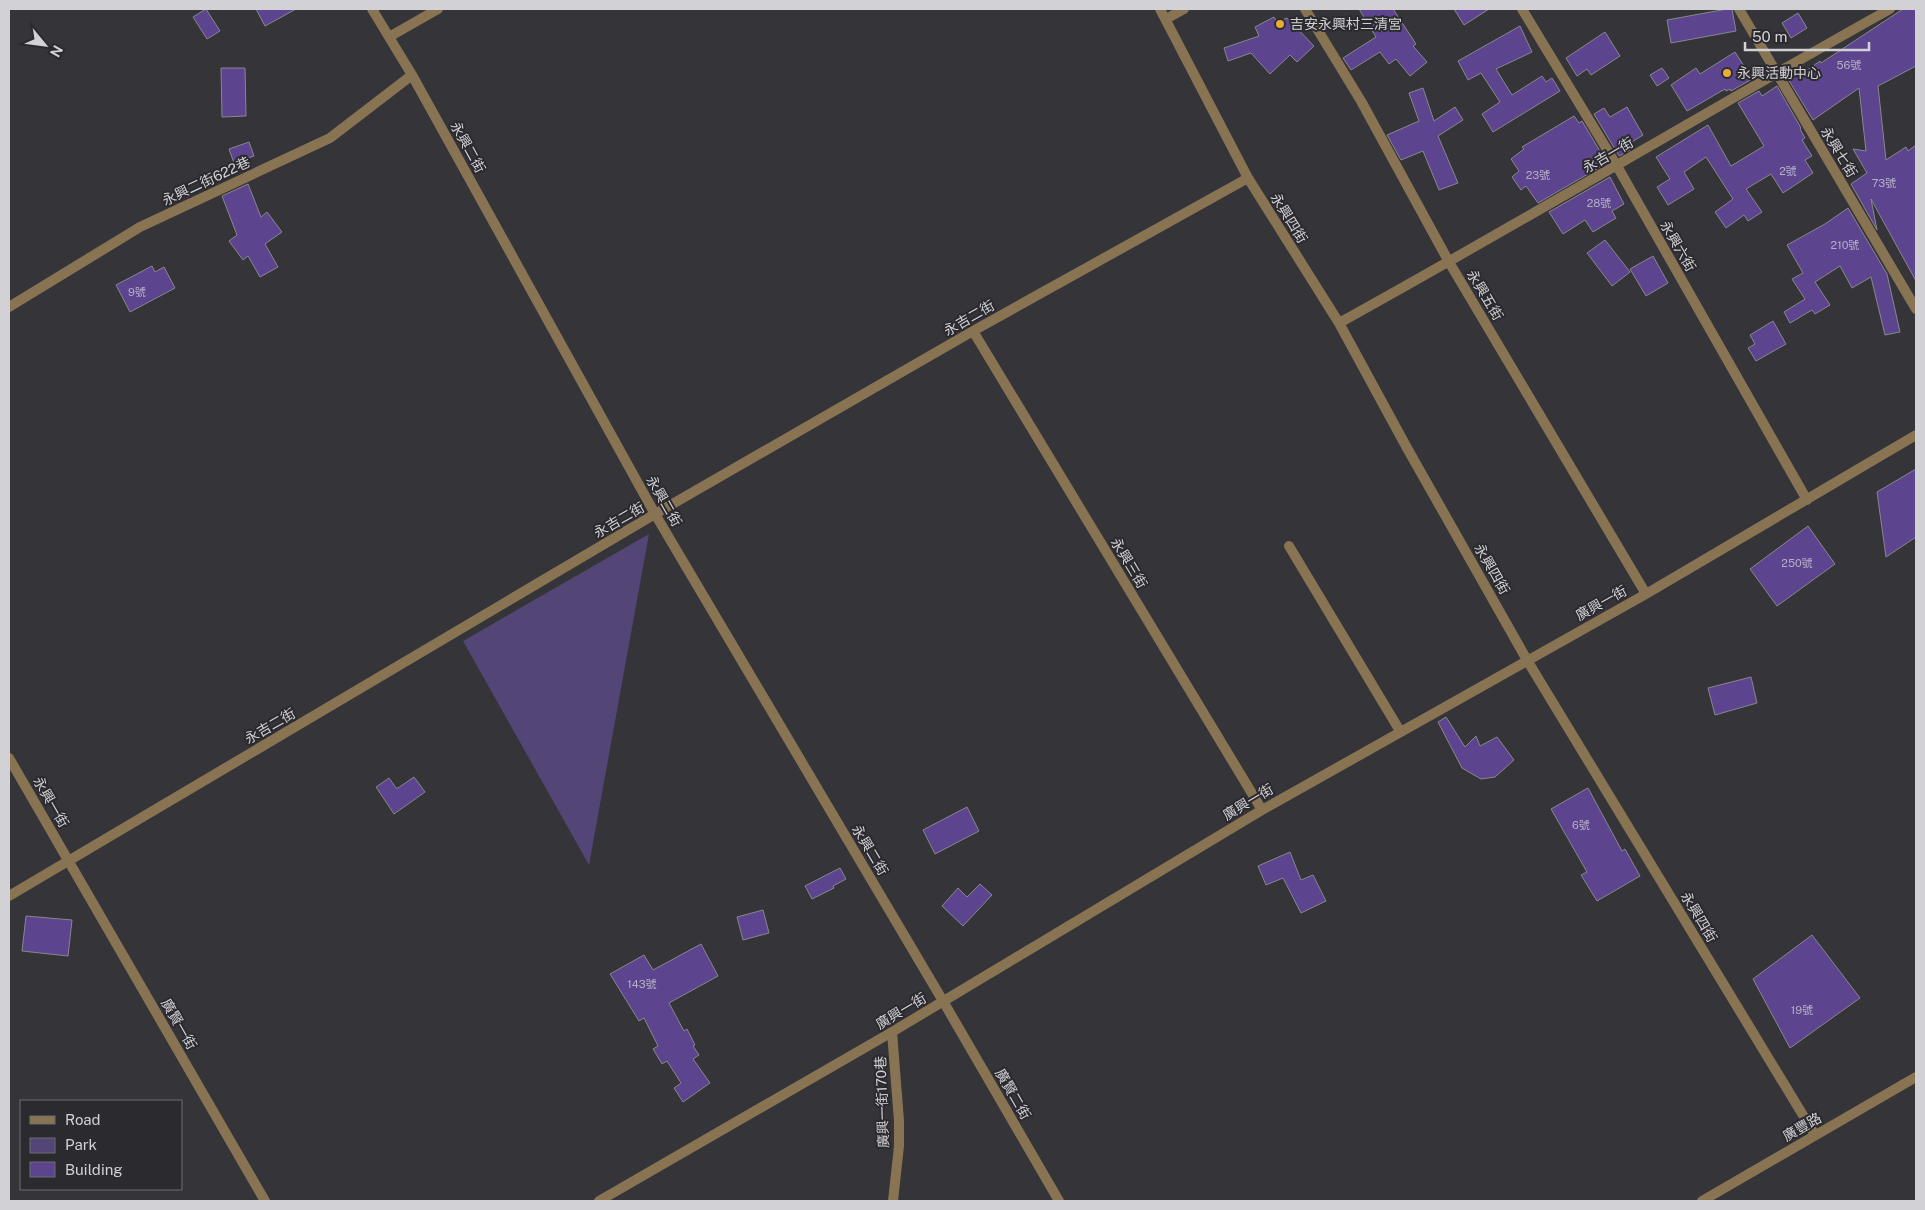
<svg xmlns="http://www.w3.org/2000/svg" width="1925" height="1210" font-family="'Public Sans','Noto Sans TC',sans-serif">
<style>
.green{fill:#534575}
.building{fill:#5c448f;stroke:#88878d}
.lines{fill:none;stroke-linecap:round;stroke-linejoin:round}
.street{stroke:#887453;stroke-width:10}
.poi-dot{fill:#e7ac37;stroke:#2b2a2f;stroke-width:2}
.labels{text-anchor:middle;stroke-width:4;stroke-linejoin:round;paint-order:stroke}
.number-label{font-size:11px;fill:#b4aec4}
.poi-label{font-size:14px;fill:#d2d1d5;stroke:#2b2a2f;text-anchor:start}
.street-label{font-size:14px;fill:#d2d1d5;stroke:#2b2a2f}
</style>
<rect width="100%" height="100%" fill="#353439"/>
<path class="green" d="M649 534 589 865 463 641Z"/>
<path class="building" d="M206 9 220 31 207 39 193 17Z
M256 9H296L265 26Z
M1359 9H1393L1416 44 1413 46 1427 62 1410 76 1396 59 1389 64 1380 52 1351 70 1343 58 1376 37Z
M1454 9H1489L1464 25Z
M1727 9H1732L1736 31 1671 43 1667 20Z
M1903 9H1916V66L1878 86 1886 160 1906 147 1908 151 1916 145V281L1871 199 1877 230 1851 184 1867 173 1853 149 1866 151 1859 88 1813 120 1788 79 1803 67 1806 71 1820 61 1821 63Z
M1798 13 1807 28 1791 38 1782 23Z
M1274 17 1277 22 1287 18 1314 46 1297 62 1290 55 1270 74 1251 53 1228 61 1224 48 1259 36 1255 27Z
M1520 26 1532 52 1496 69 1512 95 1542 76 1546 82 1552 78 1560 91 1493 132 1482 114 1500 102 1481 73 1468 80 1458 61Z
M1605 32 1620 56 1591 75 1587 69 1577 76 1566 58Z
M1735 52 1752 79 1731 91 1730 89 1726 91 1725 89 1687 111 1671 85 1696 68 1700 74Z
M221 68H245L246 116 222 117Z
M1662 68 1669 78 1657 86 1650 75Z
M1777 86 1801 128 1800 129 1805 138 1802 140 1812 156 1805 160 1813 173 1783 193 1771 174 1746 189 1762 212 1748 221 1744 215 1726 228 1715 212 1733 199 1706 157 1684 172 1694 189 1668 205 1657 187 1670 179 1656 157 1708 125 1731 166 1764 146 1738 103 1759 91 1762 96Z
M1423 88 1434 121 1455 107 1463 120 1438 136 1458 183 1439 190 1423 151 1401 160 1387 135 1419 121 1409 93Z
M1627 107 1643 135 1627 145 1630 150 1619 156 1594 114 1604 108 1610 117Z
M1574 116 1579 123 1582 121 1607 163 1538 203 1526 186 1521 190 1512 177 1519 171 1511 159 1524 149 1522 147Z
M249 142 254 156 234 163 229 149Z
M1610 177 1624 204 1612 211 1616 218 1593 232 1585 220 1563 234 1549 212Z
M248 184 261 217 267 212 282 232 265 244 278 267 260 277 248 256 243 260 229 241 237 235 222 196Z
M1848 208 1887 274 1900 332 1885 335 1871 277 1852 288 1840 266 1815 282 1830 305 1815 314 1812 310 1790 323 1784 312 1805 299 1792 279 1803 273 1787 245 1825 224Z
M1605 240 1630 272 1612 286 1587 253Z
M1653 256 1668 283 1646 296 1630 269Z
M152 266 155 272 164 267 175 288 130 312 116 285Z
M1773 321 1786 344 1756 361 1748 348 1755 344 1750 335Z
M1916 469V537L1886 557 1877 492Z
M1808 526 1835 564 1777 606 1750 569Z
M1751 677 1757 703 1715 715 1708 688Z
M1446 717 1465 747 1476 736 1480 746 1497 737 1514 760 1495 777 1481 779 1462 768 1438 722Z
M414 777 425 792 394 814 376 787 389 778 396 788H398Z
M1588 788 1622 851 1625 849 1640 876 1597 901 1581 875 1587 872 1551 809Z
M967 807 979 831 935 854 923 830Z
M1290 852 1301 880 1313 875 1326 901 1301 913 1283 878 1266 885 1258 866Z
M840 868 846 879 833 886 834 888 812 899 805 886Z
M980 884 992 895 963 926 942 906 958 888 967 897Z
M763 910 769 933 743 940 737 917Z
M26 916 72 920 68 956 22 951Z
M1812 935 1860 998 1790 1048 1753 979Z
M701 944 718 976 669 1003 684 1031 687 1029 695 1045 693 1046 699 1055 693 1059 710 1083 683 1102 674 1088 681 1083 667 1061 662 1064 653 1049 658 1046 644 1018 639 1021 610 974 644 955 653 970Z"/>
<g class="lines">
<path class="street" d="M372 9 412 75 655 514 943 1001 1059 1201
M1160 9 1248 178 1339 323 1407 448 1527 660 1815 1135
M1305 9 1361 101 1449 262 1646 594
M1522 9 1617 166 1807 500
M1739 9 1916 309
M1166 19 1184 9
M389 37 438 9
M9 307 140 227 330 138 412 75
M1339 323C1524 221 1705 112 1890 9
M973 331 1262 810
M1289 546 1400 731
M9 758 265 1201
M9 896 655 514 973 331 1248 178
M892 1032 899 1121V1146L893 1201
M599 1201 892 1032 1262 810 1646 594 1916 435
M1702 1201 1916 1077"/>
</g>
<g class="poi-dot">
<circle cx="1280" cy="24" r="5"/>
<circle cx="1727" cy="73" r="5"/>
</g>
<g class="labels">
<g class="number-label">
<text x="1849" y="69">56號</text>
<text x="1788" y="175">2號</text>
<text x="1538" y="179">23號</text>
<text x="1884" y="187">73號</text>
<text x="1599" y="207">28號</text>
<text x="1845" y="249">210號</text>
<text x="137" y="296">9號</text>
<text x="1797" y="567">250號</text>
<text x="1581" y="829">6號</text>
<text x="642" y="988">143號</text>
<text x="1802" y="1014">19號</text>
</g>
<g class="poi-label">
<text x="1290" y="29">吉安永興村三清宮</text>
<text x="1737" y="78">永興活動中心</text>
</g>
<g class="street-label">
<text transform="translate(468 147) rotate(61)" y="5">永興二街</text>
<text transform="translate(1839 152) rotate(59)" y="5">永興七街</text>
<text transform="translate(1608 155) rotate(-30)" y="5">永吉一街</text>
<text transform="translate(206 181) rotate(-25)" y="5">永興二街622巷</text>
<text transform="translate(1289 218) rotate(58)" y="5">永興四街</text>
<text transform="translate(1678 246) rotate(60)" y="5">永興六街</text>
<text transform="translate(1485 295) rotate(59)" y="5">永興五街</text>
<text transform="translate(969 318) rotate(-30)" y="5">永吉二街</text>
<text transform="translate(664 501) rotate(60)" y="5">永興二街</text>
<text transform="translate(619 520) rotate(-30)" y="5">永吉二街</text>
<text transform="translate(1129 563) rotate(59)" y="5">永興三街</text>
<text transform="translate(1492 569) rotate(60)" y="5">永興四街</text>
<text transform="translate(1601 603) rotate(-29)" y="5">廣興一街</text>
<text transform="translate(270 726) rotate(-30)" y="5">永吉二街</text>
<text transform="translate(51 802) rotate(60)" y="5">永興一街</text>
<text transform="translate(1248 802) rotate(-31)" y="5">廣興一街</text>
<text transform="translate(870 850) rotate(59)" y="5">永興二街</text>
<text transform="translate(1699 917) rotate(59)" y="5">永興四街</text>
<text transform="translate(901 1011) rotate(-31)" y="5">廣興一街</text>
<text transform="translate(179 1024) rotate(60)" y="5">廣賢一街</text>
<text transform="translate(1013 1094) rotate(60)" y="5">廣賢二街</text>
<text transform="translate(882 1102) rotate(-92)" y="5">廣興一街170巷</text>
<text transform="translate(1802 1127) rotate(-30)" y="5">廣豐路</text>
</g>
</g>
<rect width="1925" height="1210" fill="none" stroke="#d2d1d5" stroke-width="20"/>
<rect x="20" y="1100" width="162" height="90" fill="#2b2a2f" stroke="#6e6d71"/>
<rect x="30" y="1116" width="25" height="8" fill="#887453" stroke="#6e6d71"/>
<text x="65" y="1125" font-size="15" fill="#d2d1d5">Road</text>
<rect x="30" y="1138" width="25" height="15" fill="#534575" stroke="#6e6d71"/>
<text x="65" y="1150" font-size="15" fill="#d2d1d5">Park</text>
<rect x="30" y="1162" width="25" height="15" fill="#5c448f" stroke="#6e6d71"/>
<text x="65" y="1175" font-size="15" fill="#d2d1d5">Building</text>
<g transform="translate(45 45) rotate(119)" stroke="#2b2a2f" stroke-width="4" paint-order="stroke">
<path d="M0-4L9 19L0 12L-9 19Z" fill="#d2d1d5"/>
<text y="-8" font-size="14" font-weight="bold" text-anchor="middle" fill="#d2d1d5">N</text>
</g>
<path d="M1745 42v8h124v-8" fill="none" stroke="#d2d1d5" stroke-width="2.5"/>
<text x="1752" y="42" font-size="15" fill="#d2d1d5" stroke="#2b2a2f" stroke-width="4" paint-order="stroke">50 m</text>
</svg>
